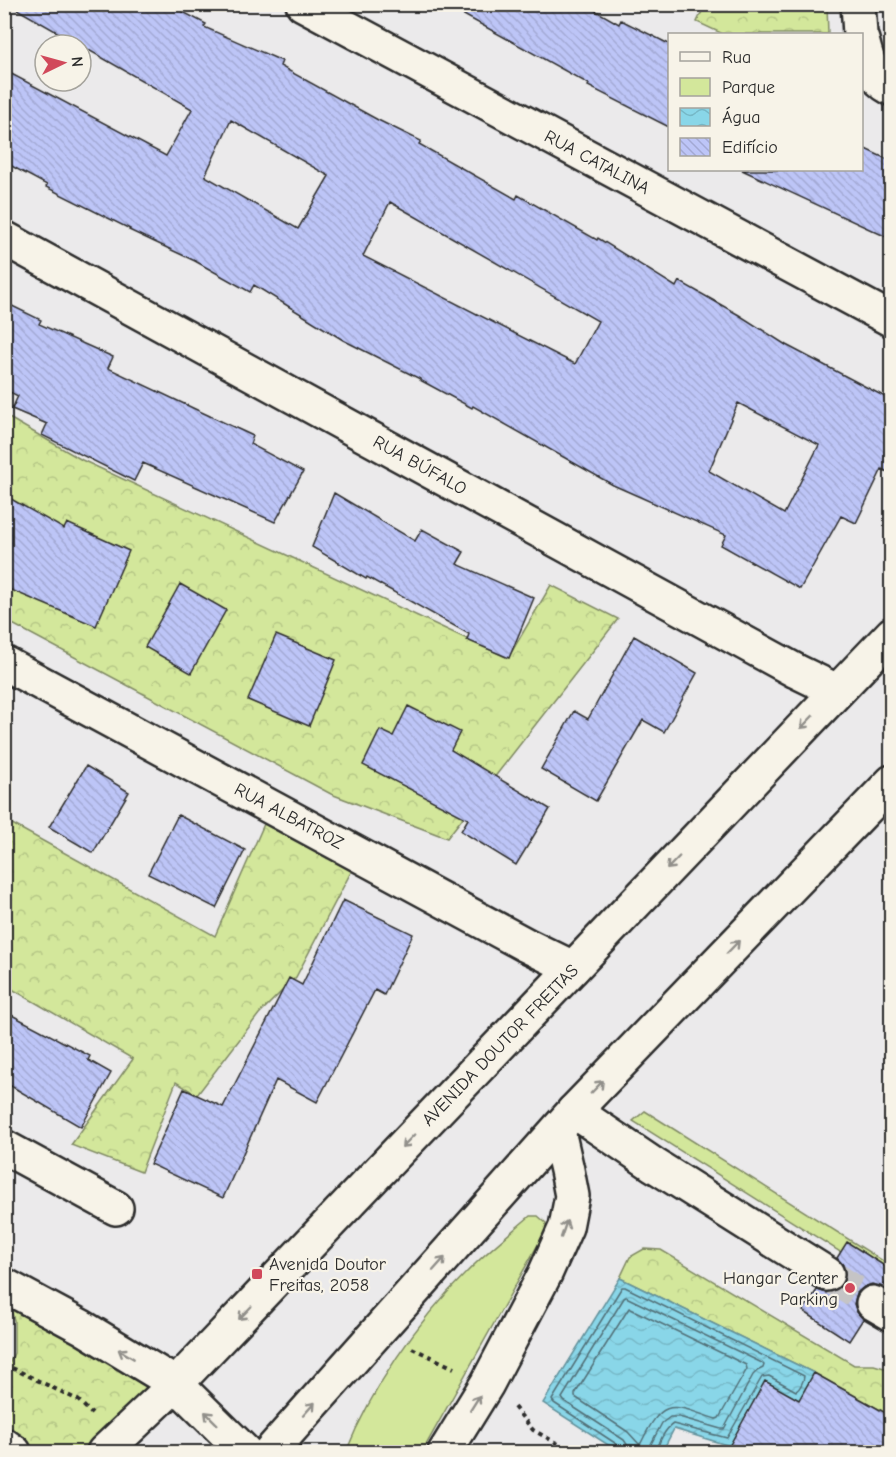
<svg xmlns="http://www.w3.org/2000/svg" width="896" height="1457" font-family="'Comic Neue',sans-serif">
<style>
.green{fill:#d3e79b;stroke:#7f8963;stroke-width:1.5}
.forest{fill:url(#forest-crowns);stroke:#7f8963;stroke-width:1.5}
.water{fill:url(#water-waves);stroke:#63929c;stroke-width:1.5}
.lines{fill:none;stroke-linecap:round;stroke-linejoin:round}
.shore{stroke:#516f77;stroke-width:1.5}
.building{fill:url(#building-back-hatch);stroke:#2b2b2b;stroke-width:1.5;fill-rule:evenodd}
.minor-tunnel{stroke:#c5c4c5;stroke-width:33;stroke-dasharray:33 16;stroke-linecap:butt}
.minor-casing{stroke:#2b2b2b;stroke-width:38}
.major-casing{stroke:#2b2b2b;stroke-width:38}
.path{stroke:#2b2b2b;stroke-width:4;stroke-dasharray:4.5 4.5;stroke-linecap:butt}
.minor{stroke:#f7f3e8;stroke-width:33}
.major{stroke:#f7f3e8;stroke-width:33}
.oneway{stroke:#918f8a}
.poi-dot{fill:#d1495b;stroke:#f7f3e8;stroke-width:2}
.labels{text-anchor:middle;stroke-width:4.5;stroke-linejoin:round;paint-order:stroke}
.street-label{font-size:18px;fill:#2b2b2b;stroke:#f7f3e8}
.poi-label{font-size:18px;fill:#2b2b2b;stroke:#f7f3e8;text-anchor:start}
</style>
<defs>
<pattern id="forest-crowns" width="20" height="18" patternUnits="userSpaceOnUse" patternTransform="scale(1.5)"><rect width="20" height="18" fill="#d3e79b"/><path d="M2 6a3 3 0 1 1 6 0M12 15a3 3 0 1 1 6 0" fill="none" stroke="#b5c686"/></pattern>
<pattern id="water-waves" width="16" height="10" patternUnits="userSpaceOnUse" patternTransform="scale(1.5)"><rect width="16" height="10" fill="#89d6e8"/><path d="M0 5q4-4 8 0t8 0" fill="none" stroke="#76b8c7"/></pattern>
<pattern id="building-back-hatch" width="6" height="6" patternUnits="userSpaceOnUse" patternTransform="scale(1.5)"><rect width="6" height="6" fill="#bdc5f7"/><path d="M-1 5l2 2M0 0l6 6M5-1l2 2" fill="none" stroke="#a3a9d4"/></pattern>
</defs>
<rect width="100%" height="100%" fill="#ebeaeb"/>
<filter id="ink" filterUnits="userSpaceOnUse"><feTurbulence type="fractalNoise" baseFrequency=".0167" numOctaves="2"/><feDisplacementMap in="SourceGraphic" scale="12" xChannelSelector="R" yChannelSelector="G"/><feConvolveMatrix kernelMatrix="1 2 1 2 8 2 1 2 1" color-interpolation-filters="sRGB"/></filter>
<g filter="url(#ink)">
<path class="green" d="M645 1111 891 1266V1284L633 1121Z
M530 1216H538L546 1223 545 1232 422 1452H346C371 1390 417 1321 465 1274 485 1253 508 1235 530 1216Z"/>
<path class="forest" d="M705 5H827L828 34H723L697 22Z
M4 415 82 460 508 658 551 585 618 619 447 838 331 794 5 620Z
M5 820 215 936 264 824 352 870 296 977 259 1014 197 1095 176 1082 141 1172 71 1145 133 1059 5 985Z
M644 1249 661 1250 854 1365H874L891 1370V1416L814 1373 620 1278 630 1257Z
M5 1294 160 1385 90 1452H28L5 1436V1373L14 1353V1320Z"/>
<path class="water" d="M620 1278 814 1373 799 1400 765 1381 730 1446 674 1429 662 1452H619L543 1403Z"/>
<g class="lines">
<path class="shore" d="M629 1308 746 1365 747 1369 719 1418 716 1419C672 1405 664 1395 641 1443L639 1444 628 1432 575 1397V1394Z
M621 1452V1448L618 1445 554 1403 552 1400 622 1287H625L804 1376C804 1380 800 1389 796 1391L769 1376 762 1377 727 1438 673 1424C665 1429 658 1443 657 1452
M629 1452 628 1446 624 1440 564 1401 562 1398 624 1298 626 1297 762 1363 764 1365 763 1368 757 1371 753 1375 724 1429H721L679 1417H670L662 1423 651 1444 649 1452"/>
</g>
<path class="building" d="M8 4H168L206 24 204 27 282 61 280 66 378 120 421 141 419 144 516 199 518 195 597 240 598 238 676 287 679 281 739 315 786 345 891 400V474L882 469 856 523 841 516 800 589 721 545 726 535 613 485 473 406 472 408 420 380V379L343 340 254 285 250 292 195 261 129 230 130 229 46 187 47 185 4 162V70L166 156 192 109ZM231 120 329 176 298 229 205 176ZM390 202 598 321 575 364 363 256ZM738 403 819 445 784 514 709 471Z
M444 4H584L619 24 621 20 669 44V127L588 86 589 84Z
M861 147 891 161V239L742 170H861Z
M4 302 41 320 39 324 113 357 108 368 197 410 253 436 250 444 303 472 275 522 143 463 134 481 42 435 47 424 12 409 18 396 6 390 4 393Z
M334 493 415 541 422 529 464 552 457 564 534 598 509 658 467 640 469 634 367 577 366 579 312 547Z
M4 495 64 529 67 523 129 551 96 626 4 587Z
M180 584 226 610 191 673 145 647Z
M276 635 336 660 309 726 248 700Z
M634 636 697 673 664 732 643 720 596 801 541 769 574 711 588 719Z
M408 706 460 732 451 750 550 809 516 865 461 831 468 819 363 765 380 730 393 736Z
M86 766 129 792 93 853 49 827Z
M178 815 245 850 216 908 148 874Z
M343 900 413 934 384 995 375 990 317 1102 276 1080 223 1198 150 1164 184 1089 223 1107 289 978 302 985Z
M4 1011 90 1056 88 1060 111 1073 81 1127 4 1082Z
M847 1242 891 1270V1273L883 1287 872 1284 864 1287 857 1293 854 1304 857 1312 863 1319 849 1341 803 1311 817 1290 827 1293 836 1290 842 1284 846 1274 843 1265 837 1258Z
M814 1373 891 1416V1452H726L765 1381 799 1400Z"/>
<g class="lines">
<path class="minor-tunnel" d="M827 1274 873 1303"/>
<g class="minor-casing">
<path id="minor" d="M303 4 892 320
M858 4 860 34
M862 40C867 60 871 78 892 89
M4 238 796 671 837 691
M4 663 526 945 573 968
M574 1111 654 1165 827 1274
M4 1147 116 1208
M873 1303 892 1314
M445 1452 487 1384 545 1274 566 1227 572 1196 567 1170 558 1131"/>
</g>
<g class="major-casing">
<path id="major" d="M4 1285 82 1327 176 1384 245 1452
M4 1445 14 1452
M104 1452 176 1384 892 634
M270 1452 574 1111 892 782"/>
</g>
<path class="path" d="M412 1348 454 1368
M4 1364 78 1400 92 1414
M514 1407 533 1430 573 1452"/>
<use href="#minor" class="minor"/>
<use href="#major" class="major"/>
</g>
<defs><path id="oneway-shaft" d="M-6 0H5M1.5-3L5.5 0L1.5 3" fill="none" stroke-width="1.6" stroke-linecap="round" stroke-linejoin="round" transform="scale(1.5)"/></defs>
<g class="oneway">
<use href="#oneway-shaft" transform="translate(807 722) rotate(134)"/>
<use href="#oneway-shaft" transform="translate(673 863) rotate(134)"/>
<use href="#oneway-shaft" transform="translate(733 947) rotate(-46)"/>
<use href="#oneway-shaft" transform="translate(597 1087) rotate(-46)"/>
<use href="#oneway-shaft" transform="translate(408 1141) rotate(134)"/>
<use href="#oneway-shaft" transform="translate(564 1229) rotate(-71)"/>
<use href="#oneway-shaft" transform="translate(439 1264) rotate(-48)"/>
<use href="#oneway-shaft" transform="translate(245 1313) rotate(134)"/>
<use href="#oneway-shaft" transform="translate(126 1354) rotate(-149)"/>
<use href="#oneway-shaft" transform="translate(475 1403) rotate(-58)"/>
<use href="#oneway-shaft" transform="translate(309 1409) rotate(-48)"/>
<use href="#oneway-shaft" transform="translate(211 1418) rotate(-135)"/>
</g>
</g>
<g class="poi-dot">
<rect x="251" y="1268" width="12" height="12" rx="3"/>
<circle cx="850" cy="1288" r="6"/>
</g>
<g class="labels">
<g class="street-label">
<text transform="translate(597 162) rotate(28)" y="6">RUA CATALINA</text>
<text transform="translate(420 465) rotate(29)" y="6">RUA BÚFALO</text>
<text transform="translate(289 816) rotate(28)" y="6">RUA ALBATROZ</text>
<text transform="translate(500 1045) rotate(-46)" y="6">AVENIDA DOUTOR FREITAS</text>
</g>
<g class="poi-label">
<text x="269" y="1270">Avenida Doutor<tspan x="269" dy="21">Freitas, 2058</tspan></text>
<text x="838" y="1284" text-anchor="end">Hangar Center<tspan x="838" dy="21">Parking</tspan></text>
</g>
</g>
<rect width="896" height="1457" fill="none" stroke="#f7f3e8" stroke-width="24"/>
<rect x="12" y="12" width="872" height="1433" fill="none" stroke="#2b2b2b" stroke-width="2" filter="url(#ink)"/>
<rect x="668" y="33" width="195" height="138" fill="#f7f3e8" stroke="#a5a39c" stroke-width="1.5"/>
<rect x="680" y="52" width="30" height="9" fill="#f7f3e8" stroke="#a5a39c" stroke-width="1.5"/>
<text x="722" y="63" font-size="18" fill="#2b2b2b">Rua</text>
<rect x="680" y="78" width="30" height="18" fill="#d3e79b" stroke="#a5a39c" stroke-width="1.5"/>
<text x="722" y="93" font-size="18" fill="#2b2b2b">Parque</text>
<rect x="680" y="108" width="30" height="18" fill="url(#water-waves)" stroke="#a5a39c" stroke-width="1.5"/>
<text x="722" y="123" font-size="18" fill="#2b2b2b">Água</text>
<rect x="680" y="138" width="30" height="18" fill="url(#building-back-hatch)" stroke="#a5a39c" stroke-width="1.5"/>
<text x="722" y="153" font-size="18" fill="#2b2b2b">Edifício</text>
<g transform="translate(63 63) rotate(85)"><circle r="28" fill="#f7f3e8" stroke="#a5a39c" stroke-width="1.5"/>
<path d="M0-4.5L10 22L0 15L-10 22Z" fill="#d1495b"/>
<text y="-9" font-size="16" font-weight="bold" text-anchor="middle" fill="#2b2b2b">N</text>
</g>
</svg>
